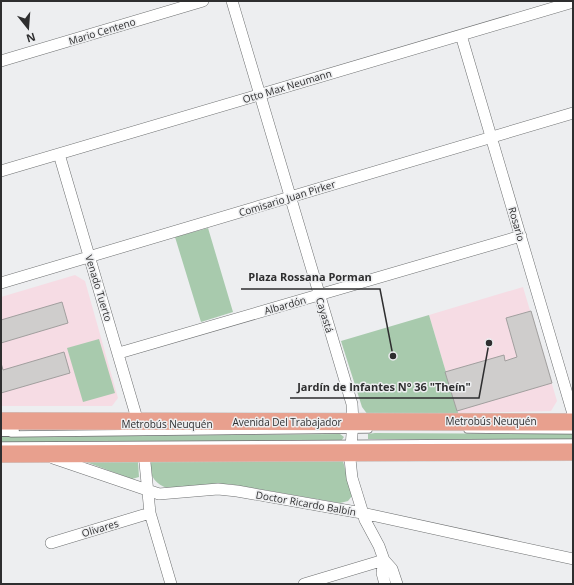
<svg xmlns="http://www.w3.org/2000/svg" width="574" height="585" font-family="'Open Sans',sans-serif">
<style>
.education{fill:#f6dce4}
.green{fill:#a8caad}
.building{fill:#cfcdcc;stroke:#a19f9e}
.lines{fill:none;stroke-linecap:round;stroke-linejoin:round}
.service-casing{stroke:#6e7071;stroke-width:7}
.pedestrian-casing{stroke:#6e7071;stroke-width:10}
.minor-casing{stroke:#6e7071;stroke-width:12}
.primary-casing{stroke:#c9c9c9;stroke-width:18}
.service{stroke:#fff;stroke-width:5.5}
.pedestrian{stroke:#fff;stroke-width:8}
.minor{stroke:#fff;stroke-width:11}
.primary{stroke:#e8a08e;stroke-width:17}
.labels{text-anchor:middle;stroke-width:3;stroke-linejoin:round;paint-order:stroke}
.street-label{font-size:10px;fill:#2e2e2f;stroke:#edeef0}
.leader{fill:none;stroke:#2e2e2f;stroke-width:1.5}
.callout-dot{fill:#2e2e2f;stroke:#edeef0;stroke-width:1.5}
.callout-label{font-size:11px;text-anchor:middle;font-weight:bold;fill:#2e2e2f;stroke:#edeef0;stroke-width:3;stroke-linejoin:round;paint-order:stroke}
</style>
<rect width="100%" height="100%" fill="#edeef0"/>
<path class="education" d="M75 275 85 281 118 398 112 406H1V297Z
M523 287 557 401 551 411 458 413 429 315Z"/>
<path class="green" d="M208 228 233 312 201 322 175 237Z
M429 315 459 416 368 415 362 407 341 341Z
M99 339 115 393 83 402 67 348Z
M375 433 573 434V440L368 439V434Z
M340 434 344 437 341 441 1 443V437Z
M75 458 138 462 139 477 132 479Z
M151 460 343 461 352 496 348 501 340 503 229 484 167 488C155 484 147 473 151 460Z"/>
<path class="building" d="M62 302 68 323 1 343V320Z
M531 311 552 383 457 411 445 372 504 355 505 361 517 357 506 318Z
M64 352 70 373 1 393V363L3 370Z"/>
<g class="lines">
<g class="service-casing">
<path id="service" d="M467 430 573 431
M11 434 369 430
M1 445 573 442"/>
</g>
<g class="pedestrian-casing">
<path id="pedestrian" d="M1 432H15L14 427H8"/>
</g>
<g class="minor-casing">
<path id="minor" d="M232 1 352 404 353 422 350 459 352 478 365 520 379 546 384 560 392 569 397 584
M461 35 573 414
M1 61 203 1
M59 154 138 422
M1 171 573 2
M1 283 573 113
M119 353 521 236
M144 453 150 513 171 584
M53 458 159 494 218 489 237 491 362 513 573 559
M51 543 150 513
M384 560 382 573 385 584
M304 584 384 560"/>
</g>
<g class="primary-casing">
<path id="primary" d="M1 421 573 422
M1 454 573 452"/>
</g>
<use href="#service" class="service"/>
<use href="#pedestrian" class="pedestrian"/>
<use href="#minor" class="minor"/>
<use href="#primary" class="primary"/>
</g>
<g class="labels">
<g class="street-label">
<text transform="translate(102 31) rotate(-17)" y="4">Mario Centeno</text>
<text transform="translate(287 86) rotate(-17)" y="4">Otto Max Neumann</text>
<text transform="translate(287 198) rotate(-17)" y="4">Comisario Juan Pirker</text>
<text transform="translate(517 224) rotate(74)" y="4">Rosario</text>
<text transform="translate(99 288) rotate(73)" y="4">Venado Tuerto</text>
<text transform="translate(285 305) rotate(-16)" y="4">Albardón</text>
<text transform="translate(325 315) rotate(73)" y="4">Cayastá</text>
<text x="491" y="425">Metrobús Neuquén</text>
<text x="287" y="426">Avenida Del Trabajador</text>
<text x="167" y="428">Metrobús Neuquén</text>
<text transform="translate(306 503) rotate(10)" y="4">Doctor Ricardo Balbín</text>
<text transform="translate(100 528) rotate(-17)" y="4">Olivares</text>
</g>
</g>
<path class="leader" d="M393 356L380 289H241M489 343L479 398H290"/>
<g class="callout-dot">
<circle cx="393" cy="356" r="4"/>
<circle cx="489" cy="343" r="4"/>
</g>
<g class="callout-label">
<text x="310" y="281">Plaza Rossana Porman</text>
<text x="384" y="391">Jardín de Infantes N° 36 "Theín"</text>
</g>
<rect width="574" height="585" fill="none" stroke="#2e2e2f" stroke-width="4"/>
<g transform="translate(28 28) rotate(163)" stroke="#edeef0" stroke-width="3" paint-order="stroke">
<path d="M0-3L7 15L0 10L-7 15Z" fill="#2e2e2f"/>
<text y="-6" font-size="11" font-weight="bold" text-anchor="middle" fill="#2e2e2f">N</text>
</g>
</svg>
